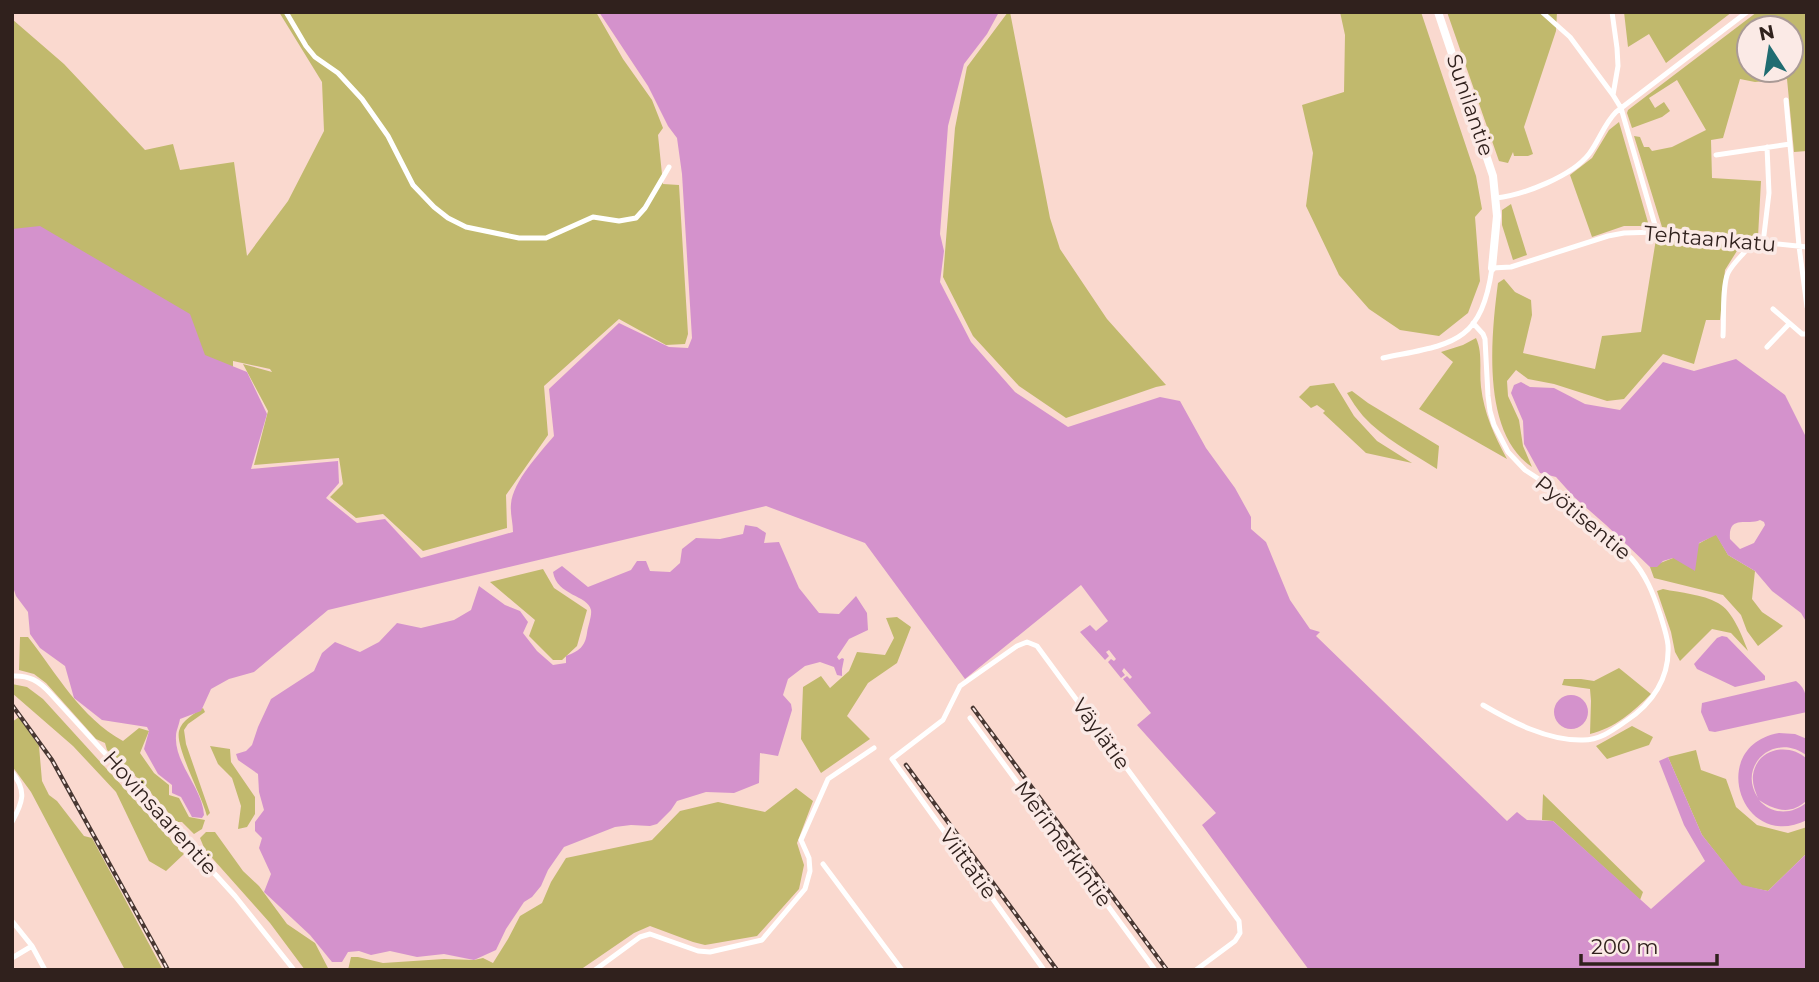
<svg xmlns="http://www.w3.org/2000/svg" width="1819" height="982" font-family="Montserrat,sans-serif">
<style>
.green{fill:#c1b96d;fill-rule:evenodd}
.water{fill:#d492cc;fill-rule:evenodd}
.lines{fill:none;stroke-linecap:round;stroke-linejoin:round}
.street{stroke:#fff;stroke-width:5}
.secondary{stroke:#fff;stroke-width:8}
.rail-casing{stroke:#483732;stroke-width:4.5}
.rail{stroke:#fbeae6;stroke-width:2;stroke-dasharray:5;stroke-linecap:butt}
.labels{text-anchor:middle;stroke-width:7;stroke-linejoin:round;paint-order:stroke}
.street-label{font-size:21px;fill:#30211d;stroke:#fbeae6}
</style>
<rect width="100%" height="100%" fill="#fad9cf"/>
<path class="green" d="M279 12H596L623 59 652 100 663 128 658 135 663 184 679 185 688 334 685 344 666 345 619 319 544 386 548 435 506 495 507 528 423 551 383 514 356 518 330 497 343 484 339 458 254 465 268 411 243 364 272 372 270 369 233 361V367L213 382 12 229V19L64 64 145 150 173 144 180 170 234 162 247 256 288 201 324 131 322 82Z
M1008 12H1010L1050 218 1060 249 1107 319 1166 385 1156 387 1066 418 1019 386 973 336 943 277 955 128 967 67Z
M1340 12H1421L1476 176 1482 209 1475 217 1480 281 1468 313 1439 336 1400 330 1369 309 1339 275 1306 206 1313 153 1302 105 1344 92 1345 35Z
M1447 12H1557L1556 31 1524 127 1533 154 1528 156H1514L1513 152 1508 163 1499 161Z
M1624 12H1732L1666 63 1649 34 1628 47Z
M1757 12H1807V151L1794 152 1787 79 1755 82 1740 79 1723 138 1711 140 1712 178 1761 181 1758 237 1662 227 1634 136 1640 137 1644 147H1649L1652 151 1672 147 1706 130 1677 80 1649 98 1655 108 1664 102 1670 111 1662 117 1632 128 1627 113 1628 110ZM1749 28H1791V70H1749Z
M1619 122 1649 226H1624L1592 237 1570 175 1592 158 1609 130Z
M1511 204 1527 255 1513 260 1502 225V210Z
M1656 239 1740 246 1725 270 1720 320H1706L1694 364 1663 354 1624 399 1607 401 1554 384 1528 379 1516 370 1507 381 1508 396 1519 420 1523 446 1532 467C1481 433 1491 336 1498 283L1504 279 1515 292 1531 300 1532 315 1523 353 1595 369 1602 336 1641 332Z
M1476 338C1483 353 1479 370 1481 387 1484 413 1494 435 1507 459L1419 409 1453 362 1441 352 1463 345Z
M1334 383 1354 416 1377 441 1412 463 1366 453 1323 413 1325 411 1317 405 1311 408 1299 397 1310 386Z
M1352 391 1368 403 1439 446 1437 469C1412 453 1383 438 1363 416 1357 409 1352 401 1347 393Z
M1716 534 1728 555 1755 571 1752 599 1762 612 1783 626 1758 646 1747 631 1741 615 1723 595 1654 578 1650 567 1673 558Z
M543 569 554 588 587 610 577 646 562 660H553L529 636 535 620 490 582Z
M1663 589C1681 593 1702 594 1718 603 1733 611 1742 636 1748 651L1731 633 1712 629 1680 661 1675 652 1671 632 1657 591Z
M897 617 911 627 897 663 868 683 847 716 870 739 821 773 801 739 803 687 821 676 830 688 849 671 857 652 885 655 894 638 886 618Z
M20 637H28C57 674 80 717 123 741L139 728 149 731 140 753 154 773 169 785V795L179 798 189 817 205 820 202 829 194 834 182 822H177L129 769 107 750 105 743 96 739 46 683 34 674 19 670Z
M1619 668 1651 694C1633 712 1615 728 1590 734L1591 701 1590 689 1562 685 1564 679H1581L1594 681Z
M12 684 27 687 43 699 184 854 166 871 149 861 116 792 73 746 12 693Z
M203 708 205 712 188 724 184 730 186 744 210 813 207 816C202 796 175 747 179 731 182 720 194 714 203 708Z
M19 717 39 746 42 781 49 795 57 801 84 836 92 838 163 970H125L31 792 12 766V722Z
M1632 726 1653 737 1649 745 1607 759 1596 746Z
M210 746 230 749 231 762 255 797V814L247 827 238 829 241 806 232 778 218 764Z
M1696 750 1701 770 1726 779 1736 807 1757 825 1788 833 1807 827V853L1768 891 1742 886 1702 835 1668 757Z
M796 788 813 801 797 843 804 865 799 889 757 936 705 945 693 942 650 926 634 933 580 970H348L351 957H358L383 963 444 959 474 960 483 958 493 963 508 939 520 916 542 903 551 882 566 858 652 840 680 811 718 802 765 812Z
M1543 794 1643 892 1640 900 1553 821 1542 820Z
M206 832H215L243 871 259 886 287 924 315 943 329 970H305L270 923 205 850 200 838Z"/>
<path class="water" d="M599 12H999L987 34 964 64 948 126 940 234 944 251 940 282 971 342 1015 392 1068 427 1160 397 1180 401 1206 448 1235 488 1251 517V529L1266 542 1290 600 1310 629 1320 632 1316 636 1507 821 1517 812 1527 820 1553 821 1651 909 1705 861 1684 825 1659 761 1668 757 1702 835 1742 885 1768 891 1807 853V970H1309L1202 825 1216 813 1137 725 1151 713 1123 679 1127 676 1130 679 1132 677 1124 668 1122 671 1125 675 1121 678 1108 662 1111 659 1114 661 1116 659 1109 650 1106 652 1109 656 1105 660 1080 632 1090 625 1096 631 1108 621 1081 585 965 679 865 543 766 506 328 610 254 672 229 679 211 689 201 711 180 719C179 725 176 731 176 736 174 763 203 789 204 815L202 818 192 817 181 797 172 793V785L158 774 144 749 149 731 147 727 102 720 74 698 65 666 40 648 30 634 28 612 16 596 12 584V229L40 226 190 314 205 355 247 372 267 414 251 469 338 461 339 483 326 498 357 523 385 519 421 558 513 532C513 523 510 513 511 504 513 481 540 453 554 436L549 389 619 323 669 347 688 348 692 338 682 174 677 138 668 126 648 86Z
M1736 359 1785 395 1807 439V623L1801 613 1772 591 1755 571 1728 555 1716 535 1699 543 1695 571 1673 558 1663 561 1657 567H1650L1606 525 1574 497 1556 477 1540 473 1524 444 1523 421 1511 393 1514 385 1521 382 1530 387 1554 388 1585 404 1620 410 1663 362 1694 371ZM1760 520 1764 522 1765 525 1754 543 1740 549 1730 539C1728 514 1747 526 1760 520Z
M745 525 757 527 766 533 764 543 779 542 799 588 819 613 839 614 856 596 867 613 868 630 849 639 837 657 839 660 842 658 844 659 842 669V676L837 675 834 667 820 662 805 666 788 679 783 695 791 704 792 710 778 756 760 753 759 783 734 793 706 792 677 801 671 810 657 824 650 826 631 825 615 827 564 847 548 870 541 886 532 897 524 902 506 929 496 950 474 960 444 954 417 957 390 951 371 955 359 951 348 952 342 962H332L310 935 264 892 271 874 259 848 262 838 255 831V822L264 810 259 792 258 774 238 760 236 754 246 751 252 745 258 727 271 699 314 671 322 653 335 642 360 652 379 642 397 623 421 628 454 620 471 610 479 586 505 605 520 611 528 622 523 633 537 651 553 665 566 663V656C579 651 585 647 587 633 588 626 592 616 591 610 588 595 557 596 553 572L562 566 588 587 631 570 637 561H646L650 571 670 572 680 563 682 549 696 538 720 539 743 534Z
M1722 636 1727 637 1765 676V680L1735 687 1697 669 1694 664 1717 638Z
M1796 681C1807 689 1807 700 1807 712L1715 732 1709 731 1701 712 1702 703Z
M1554 712a17 17 0 1 1 34 0a17 17 0 1 1-34 0Z
M1779 733 1795 734 1807 739V756C1776 731 1736 765 1758 798 1755 791 1752 783 1753 775 1757 748 1789 742 1807 759V800C1791 816 1774 810 1759 800 1772 815 1792 815 1807 802V820C1741 853 1706 746 1779 733Z"/>
<g class="lines">
<path class="street" d="M286 12 306 46 315 57 338 73 362 99 388 136 413 185 434 207 448 218 466 227 519 238H546L593 217 619 221 636 218 645 208 669 167
M1542 12 1570 37 1613 95 1621 108 1657 232
M1612 12 1617 48 1618 66 1613 95
M1786 100 1799 246 1807 307
M1716 155 1790 144
M1496 198C1524 195 1572 176 1589 154 1599 141 1604 124 1616 112L1747 12
M1763 243 1769 193 1767 147
M1773 309 1802 334H1807
M1473 323 1483 334 1485 339 1488 396 1490 411 1494 425 1508 452 1525 470 1551 487 1631 558C1646 575 1653 593 1660 614 1663 624 1667 635 1668 645 1670 678 1652 704 1626 721 1613 730 1600 740 1583 740 1548 741 1512 722 1483 705
M1723 336C1724 321 1722 285 1728 273 1734 261 1746 253 1752 242
M1767 347 1789 324
M1383 358C1450 344 1481 346 1492 268L1511 267 1608 236 1624 233 1657 232 1807 247
M12 676C29 675 39 681 50 693L235 896 294 970
M970 718 1155 970
M12 772C27 791 23 802 12 822
M823 864 902 970
M12 921 32 946 45 970
M12 958 32 946
M595 970 640 937 650 934 698 951 710 952 762 940 805 889 810 871 809 858 801 840 828 779 874 748
M1044 970 892 759 943 720 960 686 1017 646 1027 642 1037 646 1239 921 1240 933 1235 941 1196 970"/>
<path class="secondary" d="M1438 12 1493 176 1497 216 1492 268"/>
<g class="rail-casing">
<path id="rail" d="M12 705 52 760 168 970
M973 708 1167 970
M906 765 1057 970"/>
</g>
<use href="#rail" class="rail"/>
</g>
<g class="labels">
<g class="street-label">
<text transform="translate(1470 105) rotate(71)" y="7">Sunilantie</text>
<text transform="translate(1710 239) rotate(5)" y="7">Tehtaankatu</text>
<text transform="translate(1583 518) rotate(40)" y="7">Pyötisentie</text>
<text transform="translate(1101 734) rotate(54)" y="7">Väylätie</text>
<text transform="translate(160 813) rotate(48)" y="7">Hovinsaarentie</text>
<text transform="translate(1063 844) rotate(54)" y="7">Merimerkintie</text>
<text transform="translate(968 864) rotate(54)" y="7">Viittatie</text>
</g>
</g>
<rect width="1819" height="982" fill="none" stroke="#30211d" stroke-width="28"/>
<g transform="translate(1770 49) rotate(348)"><circle r="33" fill="#fbeae6" stroke="#aa9a96" stroke-width="2"/>
<path d="M0-5L12 26L0 18L-12 26Z" fill="#206c71"/>
<text y="-10" font-size="19" font-weight="bold" text-anchor="middle" fill="#30211d">N</text>
</g>
<path d="M1581 954v10h136v-10" fill="none" stroke="#30211d" stroke-width="3.5"/>
<text x="1591" y="954" font-size="21" fill="#30211d" stroke="#fbeae6" stroke-width="5" paint-order="stroke">200 m</text>
</svg>
